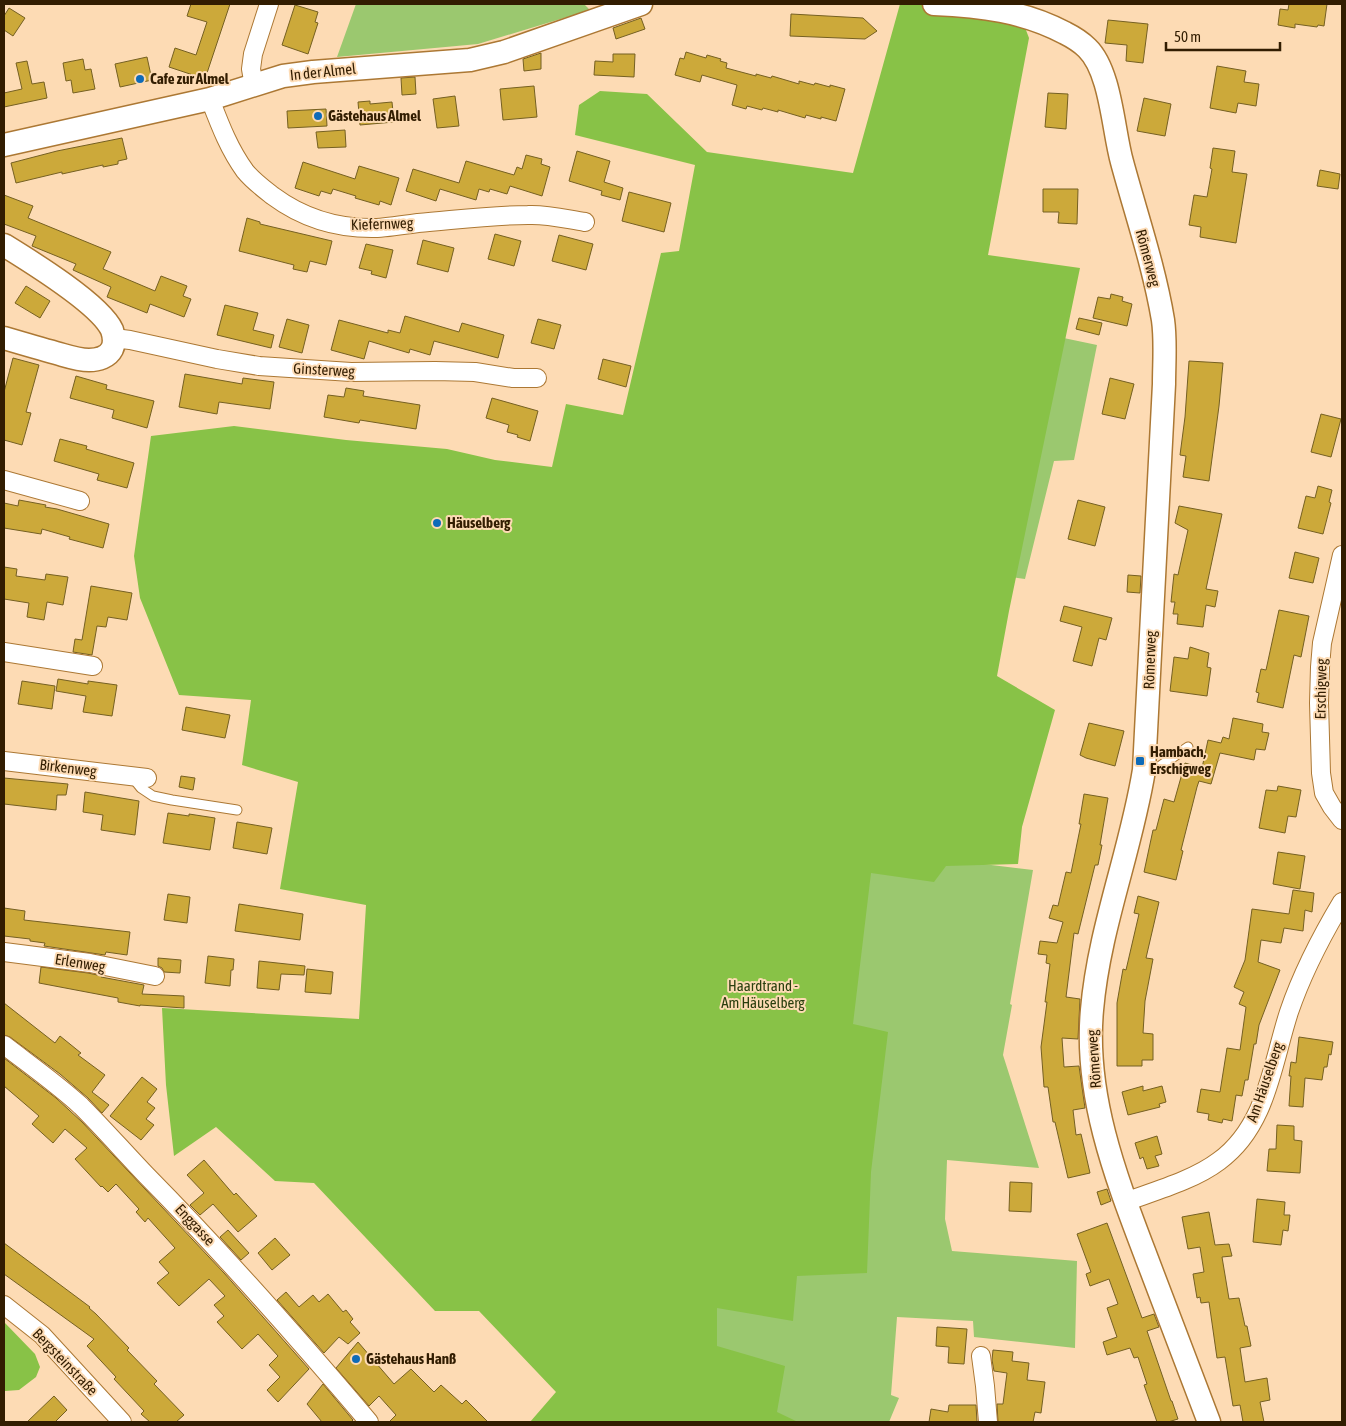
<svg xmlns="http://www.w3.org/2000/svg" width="1346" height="1426" font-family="'Asap Condensed',sans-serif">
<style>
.green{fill:#9bc86f}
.forest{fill:#88c247}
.building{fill:#cca93a;stroke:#756022}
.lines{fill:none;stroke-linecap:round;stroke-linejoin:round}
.service-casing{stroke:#ac7834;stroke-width:11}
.minor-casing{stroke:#ac7834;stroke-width:20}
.tertiary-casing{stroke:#ac7834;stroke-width:25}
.service{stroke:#fff;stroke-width:9}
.minor{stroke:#fff;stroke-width:18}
.tertiary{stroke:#fff;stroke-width:22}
.poi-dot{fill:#0f6bb8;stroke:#fddbb4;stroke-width:2}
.labels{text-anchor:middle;stroke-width:4;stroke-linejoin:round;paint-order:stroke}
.street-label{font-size:15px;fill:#321d01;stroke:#fddbb4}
.poi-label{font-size:15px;font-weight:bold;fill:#321d01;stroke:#fddbb4;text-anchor:start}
.park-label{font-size:15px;fill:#293f0e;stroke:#fddbb4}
</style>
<rect width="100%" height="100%" fill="#fddbb4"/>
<path class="green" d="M356 4H584L590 10 478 44 337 57Z
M978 320 1097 345 1074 460 1054 461 1025 579 992 574 983 864 1033 870 1010 1004 1012 1005 1003 1055 1039 1168 947 1160 945 1219 952 1251 1077 1261 1075 1348 974 1337 973 1321 897 1317 891 1395 899 1398 889 1422H583Z"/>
<path class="forest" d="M900 4H1016L1029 38 988 255 1080 268 1009 611 997 676 1055 710 1022 827 1018 864 946 866 934 882 871 873 853 1024 888 1032 871 1172 867 1273 797 1276 793 1321 717 1308V1346L785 1366 777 1412 798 1422H530L556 1392 479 1311H435L314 1183 275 1181 216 1127 174 1156 166 1085 162 1008 359 1019 366 905 280 889 298 782 242 765 251 700 179 695 140 598 134 556 151 436 234 426 346 440 447 449 495 460 552 467 566 404 623 415 661 253 679 251 695 165 575 135 579 105 600 91 647 94 707 152 853 173Z
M4 1322 35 1354 40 1367 36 1377 19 1390 5 1391 4 1393Z"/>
<path class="building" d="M191 4H230L205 79 169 67 175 48 196 55 207 22 187 16Z
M1289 4H1327L1324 26 1318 25 1317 27 1295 24V28L1278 25 1280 9 1288 10Z
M295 5 318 12 315 22 318 23 308 54 282 45Z
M9 8 25 18 13 36 4 30V16Z
M791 14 863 18 877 31 865 39 790 36Z
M641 18 645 29 616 39 613 28Z
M1108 20 1148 24 1143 63 1126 61 1127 45 1105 43Z
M686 52 706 58 707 55 721 59 720 61 727 63 726 68 756 76V74L771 78 772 76 799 84V81L814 85 815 83 830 87V85L845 89 836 121 821 117V119L806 115 805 118 778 110V112L763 108 762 110 747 106 746 109 732 105 737 85 702 75 700 82 675 75 680 58 684 59Z
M541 53V69L524 71 523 59Z
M613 54H635L634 77 594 75 595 61 613 62Z
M147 57 152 80 120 87 115 64Z
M83 59 85 70 91 69 95 89 73 93 71 80 66 81 63 63Z
M27 61 32 84 44 82 47 98 4 107V93L22 89 16 63Z
M1217 66 1246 71 1244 82 1259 84 1256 106 1238 103 1236 113 1210 108Z
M415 77 416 94 402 95 401 78Z
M534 86 537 117 503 120 500 89Z
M1048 93 1068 94 1066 129 1045 127Z
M455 96 459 126 437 128 433 99Z
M1144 98 1171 104 1165 136 1137 131Z
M370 101V104L392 102 394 122 360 125 358 102Z
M326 109 327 126 288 128 287 111Z
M345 130 346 147 318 148 316 132Z
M122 138 127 159 118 161V164L103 167V165L62 174V172L16 183 11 163 57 151Z
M1213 148 1235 151 1232 172 1247 174 1236 243 1200 237 1201 227 1189 225 1194 195 1207 197 1212 169 1210 168Z
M577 151 610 161 604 182 623 188 620 200 601 195 602 191 569 181Z
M526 155 542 159 541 164 550 167 542 196 510 186 507 194 490 189 489 192 479 189 476 200 440 189 436 201 406 191 413 169 459 183 466 161 514 175 517 167 522 169Z
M303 162 355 179 359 166 399 178 391 205 380 201 379 205 355 198 356 196 333 189 331 194 321 191 319 196 295 188Z
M1320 170 1340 174 1338 189 1317 186Z
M1043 189H1078L1077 224 1058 223 1059 212H1043Z
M629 192 671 203 664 232 622 221Z
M4 195 33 206 28 218 111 252 103 269 155 291 161 276 187 286 183 296 191 299 184 317 150 304 147 313 107 297 111 287 73 270 76 264 32 246 36 236 4 224Z
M247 218 260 222V224L332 241 326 265 310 261 307 272 293 269 294 265 239 251Z
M495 234 521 241 514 266 488 259Z
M559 235 593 244 586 270 552 261Z
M423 240 454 248 448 272 417 264Z
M366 244 393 250 386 278 371 274 372 271 359 268Z
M26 286 50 301 40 318 15 303Z
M1111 294 1123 297 1122 301 1132 304 1127 326 1093 318 1098 297 1110 299Z
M225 305 258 313 253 330 274 335 271 348 217 335Z
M405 316 459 332 462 323 504 335 498 358 434 341 430 355 410 349 409 353 369 341 364 359 331 350 339 320 388 333V330L400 333Z
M1079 318 1102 323 1099 335 1076 329Z
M287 319 309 325 302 353 279 347Z
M538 319 561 325 554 349 531 343Z
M13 358 39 365 26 412 31 413 22 445 4 440V392Z
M603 359 631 366 626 387 598 379Z
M1189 361 1223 363 1219 406 1209 481 1183 477 1186 456 1180 455 1185 417Z
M185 374 242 384 243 378 274 382 270 409 219 402 217 414 179 407Z
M76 376 107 385 106 389 154 401 147 428 112 418 114 410 70 398Z
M1110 378 1134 384 1125 419 1102 414Z
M346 388 364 391 363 396 420 405 416 429 360 420 359 423 324 417 328 395 344 397Z
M492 398 538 411 530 441 517 437 518 435 507 432 509 425 486 418Z
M1321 414 1341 419 1331 457 1311 452Z
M60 439 87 446 86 449 134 463 127 488 97 480 99 474 54 461Z
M1318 486 1332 490 1329 502 1331 503 1323 534 1298 528 1306 496 1315 498Z
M19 500 46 505 45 507 57 509 109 524 103 548 69 539 70 537 42 529 41 534 4 528V503L18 506Z
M1078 500 1105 507 1095 546 1068 539Z
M1179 506 1222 514 1206 589 1218 591 1215 607 1206 605 1203 627 1177 624 1178 614H1173L1175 602H1171L1174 574 1178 575 1188 530 1175 523Z
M1295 552 1319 558 1313 583 1289 578Z
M4 567 17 569 16 576 45 580 46 574 68 577 63 605 47 602 44 620 27 617 29 603 4 599Z
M1128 575 1141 576 1140 593 1127 592Z
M91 586 132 593 127 620 108 617 106 627 97 626 92 655 73 652 75 639 82 640Z
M1064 606 1112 618 1106 640 1099 638 1092 666 1073 661 1082 627 1060 621Z
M1279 610 1309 616 1301 657 1294 655 1283 708 1257 702 1259 693 1256 692 1261 669 1266 670Z
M1190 647 1209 653 1207 667 1211 668 1207 696 1170 691 1174 657 1188 659Z
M58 679 88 684V681L117 685 112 716 83 712 86 696 56 691Z
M22 681 55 686 52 709 18 704Z
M186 707 230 715 225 738 182 730Z
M1233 718 1263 724 1262 732 1269 733 1265 750 1256 749 1254 760 1220 753 1211 784 1199 781 1197 787 1181 850 1183 851 1176 880 1144 872 1153 830H1156L1164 799 1174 802 1185 763 1202 768 1208 740 1221 743 1223 737 1229 739Z
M1089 723 1124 731 1115 766 1086 758 1080 755Z
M181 776 195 778 193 790 179 787Z
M4 778 68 784 66 795H57L56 810 4 804Z
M1278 786 1301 790 1296 817 1288 816 1285 833 1259 828 1266 790 1277 791Z
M85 792 139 801 135 835 101 830 103 815 83 812Z
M1084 794 1108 798 1100 845H1102L1098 865H1095L1078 934 1074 933 1066 997 1080 999 1078 1039 1062 1038 1064 1067 1079 1066 1085 1108 1073 1110 1076 1135 1081 1134 1090 1173 1068 1178 1055 1122H1053L1048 1087H1044L1041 1047 1047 1002H1045L1050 964 1046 963 1047 955 1038 954 1040 941 1057 943 1063 922 1049 918 1053 905 1058 906 1066 872 1071 873 1081 824H1079Z
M168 813 189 816V814L215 818 210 850 163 843Z
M237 822 272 828 267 854 233 848Z
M1278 852 1305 856 1300 889 1273 884Z
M1293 890 1314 893 1312 912 1305 910 1303 931 1284 928 1281 943 1261 940 1258 962 1280 970 1259 1025 1256 1044H1254L1248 1080H1245L1242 1096 1236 1095 1232 1121 1223 1119 1222 1123 1208 1120 1209 1114 1197 1112 1201 1089 1220 1092 1227 1048 1240 1050 1246 1007 1239 1004 1244 992 1234 987 1245 960 1252 909 1289 914Z
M168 894 190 897 187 923 164 920Z
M1138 896 1159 902 1146 958 1153 959 1145 1001 1143 1033 1153 1034V1060H1142V1066H1117V1003L1123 969 1126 970 1139 914 1134 913Z
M239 904 303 914 300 940 235 931Z
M4 908 25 911 24 920 130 932 127 955 106 952 105 955 44 946 45 943 30 941V939L4 936Z
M208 956 234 959 233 970H231L230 986 205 983Z
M158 958 181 960 180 973 164 972 162 968 158 966Z
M259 961 305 966 304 975 281 974 279 990 257 988Z
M41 967 88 973 102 976 101 977 144 985 142 994 184 996V1008L140 1005V1006L118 1002V998L39 983Z
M307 969 333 972 331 994 305 992Z
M4 1003 55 1043 60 1036 81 1053 78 1055 105 1075 92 1092 109 1105 102 1113 88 1098 60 1074 10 1037 4 1035Z
M1299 1037 1333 1042 1331 1055 1329 1054 1327 1067H1324L1322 1080 1305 1078 1303 1107 1289 1106 1291 1076H1289L1291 1062 1296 1063Z
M4 1058 56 1098 82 1122 224 1273 309 1369 278 1402 267 1390 280 1377 269 1365 278 1356 258 1334 242 1349 217 1322 224 1316 214 1305 225 1296 209 1279 179 1306 157 1283 169 1273 159 1262 175 1248 148 1218 145 1222 136 1212 139 1209 116 1184 108 1192 102 1186 101 1187 75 1159 87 1148 65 1129 53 1143 32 1124 39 1116 4 1086Z
M142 1077 157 1089 147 1102 155 1108 146 1119 154 1125 141 1140 110 1116Z
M1143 1086V1091L1162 1086 1166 1102 1159 1104 1160 1107 1128 1115 1122 1092Z
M1277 1125 1294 1126V1140L1302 1141 1300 1173 1267 1171 1269 1149H1276Z
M1157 1136 1162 1154 1155 1156 1159 1166 1147 1169 1143 1157 1140 1159 1135 1143Z
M204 1160 234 1195 236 1193 257 1216 238 1232 213 1204 200 1215 190 1205 204 1193 187 1175Z
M1010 1182 1032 1183 1031 1212 1009 1211Z
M1107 1189 1111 1201 1101 1205 1097 1192Z
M1257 1199 1285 1202 1284 1215H1290L1288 1231 1283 1230 1281 1245 1253 1242Z
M1209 1212 1215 1245 1229 1244 1232 1256 1222 1257 1229 1299 1239 1298 1245 1326H1247L1251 1346 1240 1348 1245 1382 1267 1378 1270 1400 1260 1402 1264 1422H1243L1240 1405 1233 1406 1225 1357 1217 1358 1209 1302 1201 1303 1200 1297 1197 1298 1193 1274 1204 1272 1200 1247 1188 1249 1182 1217Z
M1107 1223 1142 1318 1154 1314 1159 1327 1147 1331 1171 1401H1172L1178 1419 1168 1422H1157L1144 1385 1147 1384 1138 1357 1134 1358 1130 1348 1107 1355 1103 1342 1117 1337 1107 1308 1118 1304 1109 1279 1090 1286 1086 1274 1091 1272 1077 1234Z
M228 1230 249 1253 241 1260 220 1237Z
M275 1238 290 1255 272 1270 258 1253Z
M4 1243 90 1307 89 1308 96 1314 129 1348 127 1350 157 1381 154 1384 184 1415 176 1422H150L141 1414 144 1411 114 1379 116 1377 87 1346 94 1339 4 1274Z
M286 1292 299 1307 313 1295 319 1302 328 1294 343 1312 346 1310 353 1319 350 1322 360 1333 348 1344 339 1337 324 1353 277 1300Z
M937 1327 967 1329 964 1364 948 1363 949 1347 936 1346Z
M358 1342 394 1384 411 1369 434 1392 441 1385 462 1404 466 1400 488 1422H389L396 1415 379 1396 369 1406 336 1368Z
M993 1350 1013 1352 1012 1361 1029 1363 1027 1380 1045 1382 1041 1413 1035 1412 1033 1422H998L997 1404H1003L1007 1373 994 1371 992 1360Z
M323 1384 353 1420 351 1422H322L307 1404Z
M54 1396 67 1410 55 1422H27Z
M949 1405H976L977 1422H929L931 1409 948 1412Z"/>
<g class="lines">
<g class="service-casing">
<path id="service" d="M1147 775 1188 747
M133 778 141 788 153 796 172 800 237 810"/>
</g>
<g class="minor-casing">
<path id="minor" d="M254 86 251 69 253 54 269 4
M210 99C220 125 229 149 245 171 253 181 264 189 273 196 304 219 339 229 377 228 390 227 404 225 418 223 455 220 491 215 528 215 547 214 566 219 585 222
M114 338 130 340 217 359 259 366 351 372 435 371 475 372 513 378H537
M4 480 80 501
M1342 555 1322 643 1320 667 1319 703 1321 773 1324 793 1332 807 1342 820
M4 652 93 666
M4 761 147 778
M4 952 90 963 155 976
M4 1045C30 1065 57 1084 81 1106 103 1128 124 1152 146 1175 224 1254 297 1337 369 1422
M1125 1202C1155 1191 1194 1180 1219 1161 1267 1126 1272 1064 1289 1012 1302 974 1321 937 1342 902
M4 1305 42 1335 122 1422
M981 1356 985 1386 988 1422"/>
</g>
<g class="tertiary-casing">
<path id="tertiary" d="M934 4C980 6 1024 11 1065 33 1073 37 1081 42 1087 48 1111 71 1113 130 1122 162 1136 214 1154 266 1163 320 1166 341 1164 363 1164 384L1144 770C1131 851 1099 928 1092 1010 1084 1097 1117 1180 1147 1259 1168 1313 1188 1368 1209 1422
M4 145 210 99 283 76 313 72 470 60 504 52 641 4
M4 245C30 261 100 304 112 330 114 336 115 343 112 349 108 357 98 360 89 360 78 360 67 356 56 353 38 348 21 343 4 338"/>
</g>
<use href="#service" class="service"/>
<use href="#minor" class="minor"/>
<use href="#tertiary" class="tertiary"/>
</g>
<g class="poi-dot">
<circle cx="140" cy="79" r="5"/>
<circle cx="318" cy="116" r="5"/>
<circle cx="437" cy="523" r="5"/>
<rect x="1135" y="756" width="10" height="10" rx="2.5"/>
<circle cx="356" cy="1359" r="5"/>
</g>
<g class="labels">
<g class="street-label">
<text transform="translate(323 72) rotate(-6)" y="5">In der Almel</text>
<text transform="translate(382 224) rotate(-2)" y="5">Kiefernweg</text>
<text transform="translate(1148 258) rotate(75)" y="5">Römerweg</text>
<text transform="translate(324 370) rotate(3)" y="5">Ginsterweg</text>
<text transform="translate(1150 660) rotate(-88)" y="5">Römerweg</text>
<text transform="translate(1321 689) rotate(-89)" y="5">Erschigweg</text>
<text transform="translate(68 768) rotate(7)" y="5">Birkenweg</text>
<text transform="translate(80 963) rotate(9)" y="5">Erlenweg</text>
<text transform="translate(1094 1059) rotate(-94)" y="5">Römerweg</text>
<text transform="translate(1265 1082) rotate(-71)" y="5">Am Häuselberg</text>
<text transform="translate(195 1225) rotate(47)" y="5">Enggasse</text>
<text transform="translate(65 1362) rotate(46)" y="5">Bergsteinstraße</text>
</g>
<g class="poi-label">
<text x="150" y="84">Cafe zur Almel</text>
<text x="328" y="121">Gästehaus Almel</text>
<text x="447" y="528">Häuselberg</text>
<text x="1150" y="757">Hambach,<tspan x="1150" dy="17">Erschigweg</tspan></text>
<text x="366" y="1364">Gästehaus Hanß</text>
</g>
<g class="park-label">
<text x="763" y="991">Haardtrand -<tspan x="763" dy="17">Am Häuselberg</tspan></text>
</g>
</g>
<rect width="1346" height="1426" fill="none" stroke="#321d01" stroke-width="10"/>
<path d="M1166 42v8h114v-8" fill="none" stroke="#321d01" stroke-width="2.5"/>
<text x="1174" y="42" font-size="15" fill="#321d01" stroke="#fddbb4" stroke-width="4" paint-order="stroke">50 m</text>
</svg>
